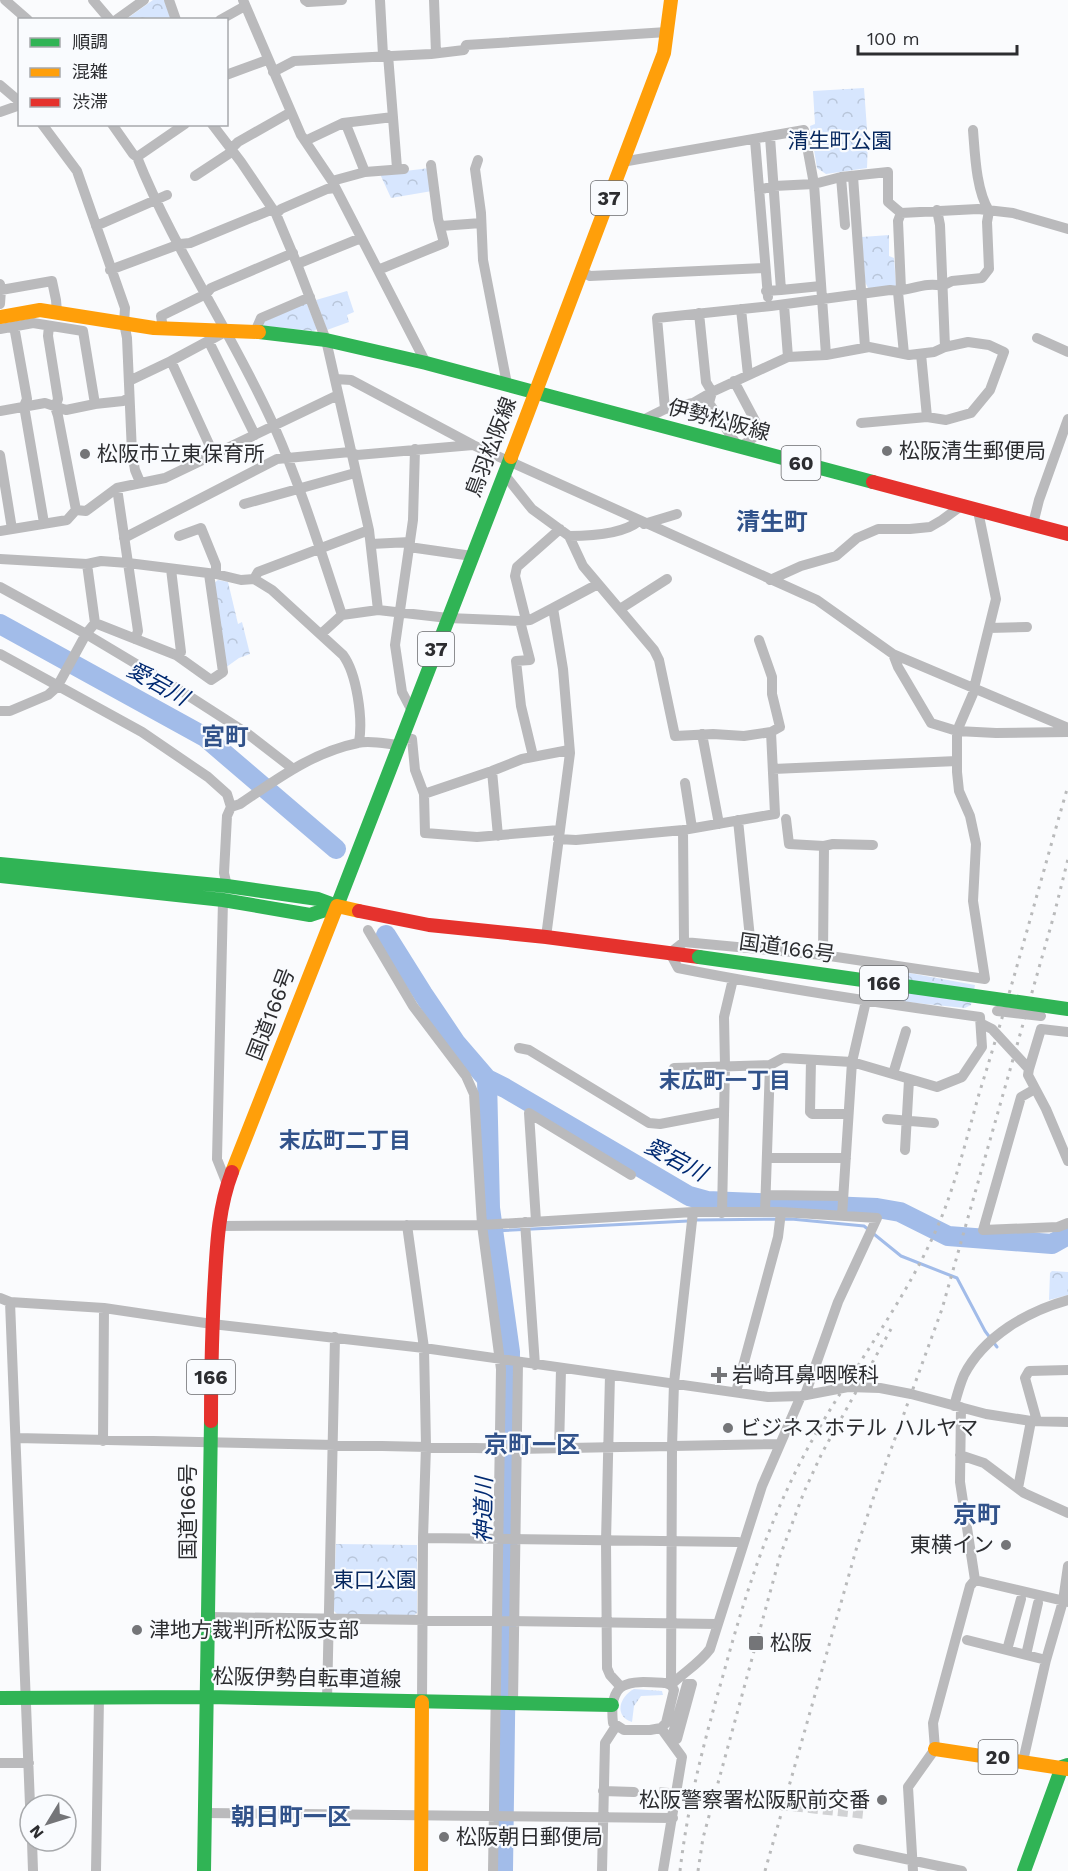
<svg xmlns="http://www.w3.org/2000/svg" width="1068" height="1871" font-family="'Work Sans','Noto Sans JP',sans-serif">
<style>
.grass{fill:url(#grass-tufts)}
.park{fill:url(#park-crowns)}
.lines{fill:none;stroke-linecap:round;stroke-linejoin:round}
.stream{stroke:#a2bce9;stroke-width:3}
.river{stroke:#a2bce9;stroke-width:20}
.street-tunnel{stroke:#d1d2d4;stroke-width:10;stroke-dasharray:10 5;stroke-linecap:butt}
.street{stroke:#bababc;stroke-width:10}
.fast{stroke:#30b455;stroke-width:14}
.slow{stroke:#ff9f0a;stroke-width:14}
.jam{stroke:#e5322d;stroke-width:14}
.rail{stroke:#b9babb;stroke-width:3;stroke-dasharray:3 6;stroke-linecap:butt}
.street-bridge{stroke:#bababc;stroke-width:10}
.fast-bridge{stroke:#30b455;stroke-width:14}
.poi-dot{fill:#747578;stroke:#f9fbfe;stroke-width:2}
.labels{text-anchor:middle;stroke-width:4.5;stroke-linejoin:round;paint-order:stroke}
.shield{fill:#f9fbfe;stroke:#6a6b6e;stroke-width:1.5}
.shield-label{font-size:20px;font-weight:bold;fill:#2c2d30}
.park-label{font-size:21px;fill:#06275e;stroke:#f9fbfe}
.street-label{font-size:21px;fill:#2c2d30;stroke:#f9fbfe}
.poi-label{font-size:21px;fill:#2c2d30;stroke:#f9fbfe;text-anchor:start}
.water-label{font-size:22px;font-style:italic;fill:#002971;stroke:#f9fbfe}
.neighbourhood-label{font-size:22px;font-weight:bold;fill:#31528a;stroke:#f9fbfe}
.quarter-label{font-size:24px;font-weight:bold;fill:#31528a;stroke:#f9fbfe}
</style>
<defs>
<pattern id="grass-tufts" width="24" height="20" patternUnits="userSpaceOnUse" patternTransform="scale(1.5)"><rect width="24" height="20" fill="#d7e6fe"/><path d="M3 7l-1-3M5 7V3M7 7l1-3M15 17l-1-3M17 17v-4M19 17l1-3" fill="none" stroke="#b9c6da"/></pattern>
<pattern id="park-crowns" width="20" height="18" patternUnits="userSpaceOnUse" patternTransform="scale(1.5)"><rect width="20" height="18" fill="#d7e6fe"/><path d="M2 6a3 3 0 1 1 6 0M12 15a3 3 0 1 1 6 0" fill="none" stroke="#b9c6da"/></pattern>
</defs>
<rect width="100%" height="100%" fill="#fafbfd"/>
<path class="grass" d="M634 1689 662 1691 663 1695 641 1696 634 1706 632 1722C614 1716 619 1697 634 1689Z"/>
<path class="park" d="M153 0H164L171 19 125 20Z
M864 88 868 143 867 168 826 174 817 168 810 126 815 124 813 91Z
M430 168 432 191 391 198 380 174Z
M889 235V256L894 258 896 286 869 290 865 282 862 237Z
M347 291 354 312 347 315 349 322 327 330 316 300Z
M304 303 307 304 317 329 314 331 264 326V322Z
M218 580 228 582 238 624 242 622 250 654 239 658 225 668 214 583Z
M893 970 975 985 971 1005 965 1008 886 1000Z
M1052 1271 1068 1272V1295L1049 1300 1050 1273Z
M336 1544 417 1545V1613L412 1617 338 1615 333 1610Z"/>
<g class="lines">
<path class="stream" d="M695 1220 791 1219 864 1226 901 1256 957 1278 985 1331 997 1347
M493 1231 688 1221"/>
<path class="river" d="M0 624 205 737 336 849
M386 935 423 994 456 1043 487 1079 505 1088 689 1196 707 1201 877 1208 900 1212 948 1236 1052 1244 1068 1235
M487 1079 490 1208 510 1352 503 1871"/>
<path class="street-tunnel" d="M659 1792 866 1814"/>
<path class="street" d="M5 0 28 20
M93 0 110 20
M169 0 176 20
M243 0 301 135 332 181 426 363
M305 0 308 2 342 0
M380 0 383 55
M434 0 436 53
M116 20 144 0
M220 20 245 6
M388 55 397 168
M273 72 294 61 431 54 464 50 466 45 667 32
M226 75 267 60
M0 85 20 102
M0 112 20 105
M343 123 347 127 365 172
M42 124 77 171 125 308 124 323 127 338 132 453 135 470 140 482
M112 124 133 154 137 157C174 250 233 334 274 426 301 487 321 552 342 615
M212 124 241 162 276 214 297 264 326 340 369 530 378 610
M755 140 768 297
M305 141 343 123 393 117
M231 149 238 142 291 112
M137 157 185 124
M478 160 475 169 481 213 483 260 507 384
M622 162 804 130 814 184 841 177 888 172V202L901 213 978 209 1013 213 1068 229
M195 176 233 151
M853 176 865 347
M841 177 845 225
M332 181 365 172 404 169
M759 190 774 186 814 184 826 355
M937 210 940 225 945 347
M276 214 281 209 327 189 335 188
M96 226 167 195
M441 226 481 223
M297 264 361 238
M110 270 180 244 190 243 273 209
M378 270 444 243 438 219 431 165
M582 272 590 276 765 268
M0 284 1 290 52 281 56 300 57 312
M901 289 898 221 901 213
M781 290 821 286
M766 291 781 290 770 137
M898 292 904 354
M0 304 1 290
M784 305 788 357
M741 309 748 375
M699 313 706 382 712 392 709 403 739 448 761 432 734 381
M14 326 27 399 24 406 44 523
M49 326 48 336 58 399 55 407 58 416 76 510
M163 328 161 316 206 294 211 288 293 253
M0 329 33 323 83 331 95 404 123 401 129 398
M255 332 261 318 310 297
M1037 338 1068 352
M209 342 255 435
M921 354 927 417
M335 379 351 380 473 445 817 600 893 654 1068 728
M129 381 171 361
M338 395 165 478 117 488 128 563 216 574 241 580 254 579 272 590 343 655C357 674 363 719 359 742
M665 409 693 403 712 392 788 357 826 355 869 347 909 355 934 352 945 347 968 342 989 345 1004 352 990 390 971 413 946 420 927 417 861 423
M0 411 45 403 66 410 95 404
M641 421 665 409 657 318 771 306 890 290C907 293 924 281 942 286L952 281 982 278 989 269 987 222 989 211C976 190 975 154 973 130
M0 455 12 529
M214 455 171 361 225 332
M504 474 532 509 569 536 583 566 654 650 659 660 675 736 713 734 744 736 771 732
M244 504 355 473
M644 524 677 514
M1033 524 1039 500 1068 419
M0 531 67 520 76 510 86 511 117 488
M179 536 201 528 216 565V574
M569 536C589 536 623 534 639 521
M124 538 277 459 350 452 357 455 473 445
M371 544 410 542
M409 547 472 556
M0 559 87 564 101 561 128 563 138 631 135 639
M87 564 95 623
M171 569 181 652 176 655
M254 579 258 572 369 530
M770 580 801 566 836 556 857 538 878 529H910L930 527 942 520 961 506
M0 587 86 634 178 689 248 734 292 768
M553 608 598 584
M620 609 667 579
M526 620 515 576 517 567 560 529
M520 621 530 660 516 661 521 706 533 756
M989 628 1027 627
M321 634 342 615 378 610 448 618 520 621 530 620 553 608 563 669 570 753 546 937
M0 654 142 732 208 777 227 794 231 807 227 816 224 873 227 886
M893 654 898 667 931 723 957 731 996 733 1068 732
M974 688 996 599 978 511
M0 711H10L48 695 57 687 86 634 95 623 176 655 211 680 223 672 209 574
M412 711 402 692 395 645 413 520 415 449
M702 734 719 824
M402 738 412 739 415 770 424 794 492 771 522 759 569 750
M773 769 957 761
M492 771 498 836
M685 783 692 828
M424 794 425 833 477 837 559 830
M231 807 240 804C277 779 313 752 358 743 370 740 387 744 399 745
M786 819 789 844 824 846 823 955
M738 820 751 948
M683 830 684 942
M558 839 576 840 683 830 775 814 771 732 780 727 772 694V677L759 640
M824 846 833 844 873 845
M223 900 217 1159 227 1184
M368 930 413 1006 466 1076 474 1094 482 1225 501 1369 493 1871
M982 1024 992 1029 1029 1069 1028 1075 1046 1109 1068 1161
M519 1048 529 1050 649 1123 660 1124 723 1112
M811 1060 810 1112 812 1114H848
M674 1068 770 1065 783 1058 852 1062 937 1087 962 1077 982 1047 980 1017C879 1003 778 988 678 968L670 953 684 942 823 955 985 979 973 901 976 844 970 816 959 791 957 772V731L975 689
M1029 1069 1041 1029 1068 1032
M893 1074 906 1031
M1035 1089 1021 1097 983 1230 1058 1227 1068 1223
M887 1119 934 1123
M905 1150 909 1080
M767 1158H846
M766 1195 843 1196
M765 1212 770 1065
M722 1213 725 1066 724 1017 733 979
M842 1216 852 1062 866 1001
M536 1221 529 1113 631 1175
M525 1222 535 1365
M407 1225 424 1348 426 1446 423 1538 422 1702
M218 1226 482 1225 693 1212H781L877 1218 838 1302 805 1395
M0 1298 10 1302 104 1308 212 1324 424 1348 768 1397 801 1396 848 1387 880 1388 911 1394 986 1414 1031 1421 1068 1422
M10 1302 30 1805
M610 1375 606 1541 607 1668 610 1675 621 1687
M736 1392 778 1237 781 1212
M954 1406C957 1395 960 1384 964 1375 984 1336 1028 1311 1068 1300
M1037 1421 1025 1378 1029 1371 1068 1370
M16 1438 516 1449 780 1444
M103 1441 104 1308
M559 1449 561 1369
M960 1455 984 1463 1024 1493 1068 1513
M1018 1488 1031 1421
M423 1538 738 1542 743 1544
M975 1580 1068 1602
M209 1617 717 1624
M967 1640 1046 1660
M1007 1650 1021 1599
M1026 1655 1038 1603
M687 1684H692L677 1739 673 1733Z
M671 1685 666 1683C630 1681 608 1678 613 1723L624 1730H650L661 1728 666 1723 674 1690 671 1685 672 1447 674 1383 693 1212
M671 1685C683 1673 700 1663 710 1649L762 1486 801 1396
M327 1701 335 1337
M513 1703 518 1362
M661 1728 682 1757 663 1871
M1023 1761 1046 1660 1063 1601 1068 1566
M0 1763H29
M603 1791 634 1792
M205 1813 673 1818
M32 1841 33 1871
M858 1849 962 1871
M96 1871 99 1698
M602 1871 605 1743 616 1726
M913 1871 908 1787 935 1749 933 1723 970 1586 975 1580 960 1482 961 1407"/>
<path class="fast" d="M259 332 326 340 426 363 534 392
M534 392 873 482
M0 864 227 886 318 899 337 906
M0 876 223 900 310 915 337 906
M337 906 511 457
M0 1698 208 1697 612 1705
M204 1871 211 1421
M1024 1871 1062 1767 1068 1765"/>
<path class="slow" d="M0 317 40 310 154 328 259 332
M511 457 664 53 671 0
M232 1172 337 906 359 911
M935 1749 1068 1769
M421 1871 422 1702"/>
<path class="jam" d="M873 482 1068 534
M359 911 429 925 546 937 699 957
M211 1421C211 1373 212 1325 215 1277 217 1241 219 1206 232 1172"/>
<path class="rail" d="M680 1871C688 1802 705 1738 724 1672 746 1591 770 1517 810 1444 854 1365 911 1295 944 1211 958 1174 968 1133 979 1094 1011 992 1038 889 1068 786
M698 1871 703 1838 780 1556 804 1492 822 1453 891 1329
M765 1871 856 1550 873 1499 942 1309 1054 915 1068 859"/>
<path class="street-bridge" d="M997 1011 1041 1016"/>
<path class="fast-bridge" d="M699 957 1068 1009"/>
</g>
<g class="poi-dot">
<circle cx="887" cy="451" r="6"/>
<circle cx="85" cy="454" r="6"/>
<path d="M716 1366h6v6h6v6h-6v6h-6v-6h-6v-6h6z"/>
<circle cx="728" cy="1428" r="6"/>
<circle cx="1006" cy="1545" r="6"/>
<circle cx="137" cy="1630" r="6"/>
<rect x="748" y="1635" width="16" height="16" rx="3"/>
<circle cx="882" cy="1800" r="6"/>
<circle cx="444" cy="1837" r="6"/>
</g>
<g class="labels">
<g class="shield">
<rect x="591" y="181" width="36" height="34" rx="4.5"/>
<rect x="781.5" y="446" width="39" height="34" rx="4.5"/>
<rect x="418" y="632" width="36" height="34" rx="4.5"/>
<rect x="860" y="966" width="48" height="34" rx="4.5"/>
<rect x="187" y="1360" width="48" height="34" rx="4.5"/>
<rect x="978.5" y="1740" width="39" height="34" rx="4.5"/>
</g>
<g class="shield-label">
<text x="609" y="205">37</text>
<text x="801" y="470">60</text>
<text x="436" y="656">37</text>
<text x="884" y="990">166</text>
<text x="211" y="1384">166</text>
<text x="998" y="1764">20</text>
</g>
<g class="park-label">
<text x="840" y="148">清生町公園</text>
<text x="375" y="1587">東口公園</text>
</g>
<g class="street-label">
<text transform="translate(719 420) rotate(15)" y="7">伊勢松阪線</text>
<text transform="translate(491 447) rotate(-69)" y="7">鳥羽松阪線</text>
<text transform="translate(787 948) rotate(8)" y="7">国道166号</text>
<text transform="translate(271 1014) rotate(-69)" y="7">国道166号</text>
<text transform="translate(188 1512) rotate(-90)" y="7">国道166号</text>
<text transform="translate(307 1678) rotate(1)" y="7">松阪伊勢自転車道線</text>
</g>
<g class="poi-label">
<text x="899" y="458">松阪清生郵便局</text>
<text x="97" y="461">松阪市立東保育所</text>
<text x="732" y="1382">岩崎耳鼻咽喉科</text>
<text x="740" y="1435">ビジネスホテル ハルヤマ</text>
<text x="994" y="1552" text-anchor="end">東横イン</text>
<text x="149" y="1637">津地方裁判所松阪支部</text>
<text x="770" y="1650">松阪</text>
<text x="870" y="1807" text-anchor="end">松阪警察署松阪駅前交番</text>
<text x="456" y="1844">松阪朝日郵便局</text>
</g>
<g class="water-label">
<text transform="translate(158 683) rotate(29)" y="8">愛宕川</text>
<text transform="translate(676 1159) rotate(28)" y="8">愛宕川</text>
<text transform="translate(483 1510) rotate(-89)" y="8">神道川</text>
</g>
<g class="neighbourhood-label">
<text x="725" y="1088">末広町一丁目</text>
<text x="345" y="1148">末広町二丁目</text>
</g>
<g class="quarter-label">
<text x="772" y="530">清生町</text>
<text x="225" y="745">宮町</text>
<text x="532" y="1453">京町一区</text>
<text x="977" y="1523">京町</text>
<text x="291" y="1825">朝日町一区</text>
</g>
</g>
<rect x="18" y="18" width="210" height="108" fill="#f9fbfe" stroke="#a7a9ac" stroke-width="1.5"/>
<rect x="30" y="38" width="30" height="9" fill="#30b455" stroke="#a7a9ac" stroke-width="1.5"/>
<text x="72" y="48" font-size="18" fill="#2c2d30">順調</text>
<rect x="30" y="68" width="30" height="9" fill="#ff9f0a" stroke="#a7a9ac" stroke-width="1.5"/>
<text x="72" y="78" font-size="18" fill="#2c2d30">混雑</text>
<rect x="30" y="98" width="30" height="9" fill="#e5322d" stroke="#a7a9ac" stroke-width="1.5"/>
<text x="72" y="108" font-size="18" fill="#2c2d30">渋滞</text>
<g transform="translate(48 1823) rotate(232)"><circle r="28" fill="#f9fbfe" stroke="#a7a9ac" stroke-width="1.5"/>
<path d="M0-4.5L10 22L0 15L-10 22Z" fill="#747578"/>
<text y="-9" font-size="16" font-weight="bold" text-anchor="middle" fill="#2c2d30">N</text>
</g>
<path d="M858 45v9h159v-9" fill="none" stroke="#2c2d30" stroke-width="3"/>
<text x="867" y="45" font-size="18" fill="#2c2d30" stroke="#f9fbfe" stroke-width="4.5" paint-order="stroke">100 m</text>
</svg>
